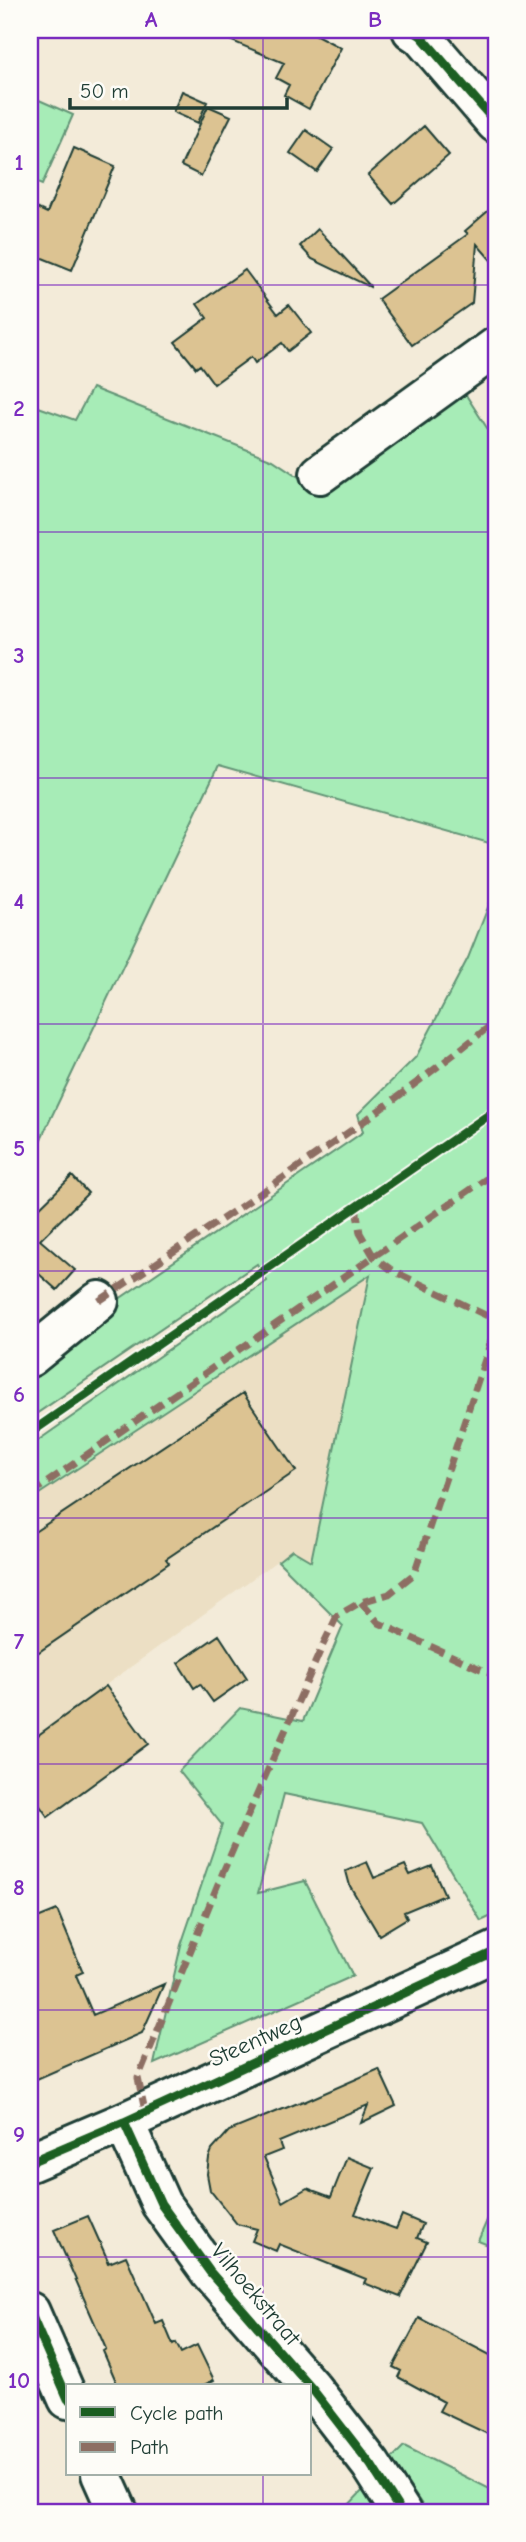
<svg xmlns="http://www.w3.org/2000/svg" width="526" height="2542" font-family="'Comic Neue',sans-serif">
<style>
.built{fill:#ecdfc4}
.green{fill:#a7ecb7;stroke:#639476;stroke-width:2}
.building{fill:#dcc392;stroke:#1f3d34;stroke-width:2}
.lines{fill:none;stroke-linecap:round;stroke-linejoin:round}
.minor-casing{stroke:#1f3d34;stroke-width:44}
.minor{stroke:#fdfcf7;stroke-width:38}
.quiet{stroke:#8d6e63;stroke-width:7;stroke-dasharray:14 7;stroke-linecap:butt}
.cycleway-casing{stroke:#fdfcf7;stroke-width:13}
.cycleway{stroke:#1b5e20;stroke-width:9}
.grid{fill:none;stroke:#7b2cbf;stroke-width:2;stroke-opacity:0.55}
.labels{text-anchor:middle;stroke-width:5;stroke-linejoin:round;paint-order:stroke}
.street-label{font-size:23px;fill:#1f3d34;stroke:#fdfcf7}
.neatline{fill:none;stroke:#7b2cbf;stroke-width:2.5}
.grid-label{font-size:23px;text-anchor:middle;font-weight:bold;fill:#7b2cbf}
</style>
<rect width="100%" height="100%" fill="#f3ebd9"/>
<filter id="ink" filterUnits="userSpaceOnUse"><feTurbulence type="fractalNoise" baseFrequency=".0143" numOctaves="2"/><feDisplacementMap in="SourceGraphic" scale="14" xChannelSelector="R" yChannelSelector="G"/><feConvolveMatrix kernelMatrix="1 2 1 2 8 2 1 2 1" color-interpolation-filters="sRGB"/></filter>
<g filter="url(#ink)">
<path class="built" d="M370 1275 310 1562 292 1550 30 1740V1500Z"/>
<path class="green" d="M30 96 73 115 42 185 30 180Z
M92 388 273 460 323 493 464 392 496 442V845L218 766 30 1162V404L75 420Z
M496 887V1914L481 1921 422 1823 284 1794 258 1893 305 1881 353 1976 154 2064 181 1945 222 1825 179 1771 240 1708 303 1721 343 1626 278 1561 292 1550 311 1561 370 1275 30 1500V1446L267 1281 257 1264 30 1418V1360L363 1132 358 1114 416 1057 468 958Z
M496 2200V2248L478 2241Z
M404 2446 496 2492V2512H427L391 2459Z
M364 2489 382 2512H342Z"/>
<path class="building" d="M206 30H307L341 48 309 109 284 95 289 85 276 78 284 63Z
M182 91 207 102 198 123 173 112Z
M208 106 231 116 201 176 181 166Z
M424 126 449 155 393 204 368 175Z
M306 130 333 149 317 172 290 153Z
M74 148 115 166 72 270 30 253V205L47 213Z
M496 204V266L477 244 472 303 412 345 378 299 468 234 465 231Z
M318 229 370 286V287L312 259 300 246Z
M245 270 278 314 289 305 311 333 288 351 282 343 255 363 251 357 214 384 200 365 196 368 175 342 207 318 197 304Z
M72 1176 88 1193 40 1240 75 1270 57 1290 30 1266V1217Z
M243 1393 296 1471 166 1559 169 1563 30 1658V1535Z
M219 1635 247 1678 213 1702 200 1684 194 1688 178 1663Z
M106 1686 148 1744 48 1817 30 1792V1741Z
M367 1862 374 1878 405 1865 410 1875 432 1866 445 1895 404 1912 407 1918 379 1935 350 1886 346 1871Z
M57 1910 83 1972 76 1975 93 2015 164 1984 142 2033 30 2082V1921Z
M379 2069 396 2106 361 2123 368 2105 279 2142 282 2150 264 2157 283 2202 307 2188 331 2197 347 2157 374 2168 355 2214 396 2229 402 2215 423 2224 417 2238 427 2242 400 2297 364 2283 366 2279 279 2244 276 2251 252 2241 257 2229 237 2224 210 2190 207 2174 209 2158 212 2150 229 2131 303 2101 304 2102Z
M88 2216 109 2263 126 2256 156 2324 163 2321 173 2345 176 2343 181 2353 197 2345 214 2380 202 2386H118L103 2351 106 2349 54 2230Z
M419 2318 496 2358V2438L439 2411 444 2402 398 2377 401 2371 393 2367Z"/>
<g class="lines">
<g class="minor-casing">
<path id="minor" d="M412 30 421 36 496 123
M320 474 496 347
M30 1357 99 1301
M124 2122 161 2204 210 2272 313 2390 371 2465 401 2512
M30 2162 124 2122 496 1951
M30 2312 68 2399
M101 2474 118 2512"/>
</g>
<use href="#minor" class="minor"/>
<path class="quiet" d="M356 1207 360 1233 374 1257 393 1271 496 1320
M99 1301C234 1211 370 1123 496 1021
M30 1494 496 1172
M361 1602 379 1623 496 1676
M145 2111 138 2078 223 1872 322 1647 337 1616 361 1602 389 1594 414 1574 496 1326"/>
<g class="cycleway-casing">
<path id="cycleway" d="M412 30 421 36 496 123
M30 1433 496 1110
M124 2122 161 2204 210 2272 313 2390 371 2465 401 2512
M30 2162 124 2122 496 1951
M30 2312 68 2399"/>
</g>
<use href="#cycleway" class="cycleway"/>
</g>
</g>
<path class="grid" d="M263 30V2386M30 285H496M30 532H496M30 778H496M30 1024H496M30 1271H496M30 1518H496M30 1764H496M30 2010H496M30 2257H496M263 2474V2512"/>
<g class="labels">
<g class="street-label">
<text transform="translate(255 2040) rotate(-24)" y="8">Steentweg</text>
<text transform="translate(256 2294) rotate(50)" y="8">Vilhoekstraat</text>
</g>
</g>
<rect width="526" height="2542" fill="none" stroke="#fdfcf7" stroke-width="77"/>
<rect x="66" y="2384" width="245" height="91" fill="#fdfcf7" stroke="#a4b0a9" stroke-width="2"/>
<rect x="80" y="2407" width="35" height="10" fill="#1b5e20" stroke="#a4b0a9" stroke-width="2"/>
<text x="130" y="2420" font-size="21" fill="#1f3d34">Cycle path</text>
<rect x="80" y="2442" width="35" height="10" fill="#8d6e63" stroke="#a4b0a9" stroke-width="2"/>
<text x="130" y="2454" font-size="21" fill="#1f3d34">Path</text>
<path d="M70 98v10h217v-10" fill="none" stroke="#1f3d34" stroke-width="3.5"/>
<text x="80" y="98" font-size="21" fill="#1f3d34" stroke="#fdfcf7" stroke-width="5" paint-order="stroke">50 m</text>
<rect x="38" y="38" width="450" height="2466" class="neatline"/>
<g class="grid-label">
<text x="151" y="27">A</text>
<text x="375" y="27">B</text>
<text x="19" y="170">1</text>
<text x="19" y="416">2</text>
<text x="19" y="663">3</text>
<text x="19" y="909">4</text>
<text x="19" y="1156">5</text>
<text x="19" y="1402">6</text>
<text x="19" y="1649">7</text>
<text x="19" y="1895">8</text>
<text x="19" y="2142">9</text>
<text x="19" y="2388">10</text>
</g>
</svg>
